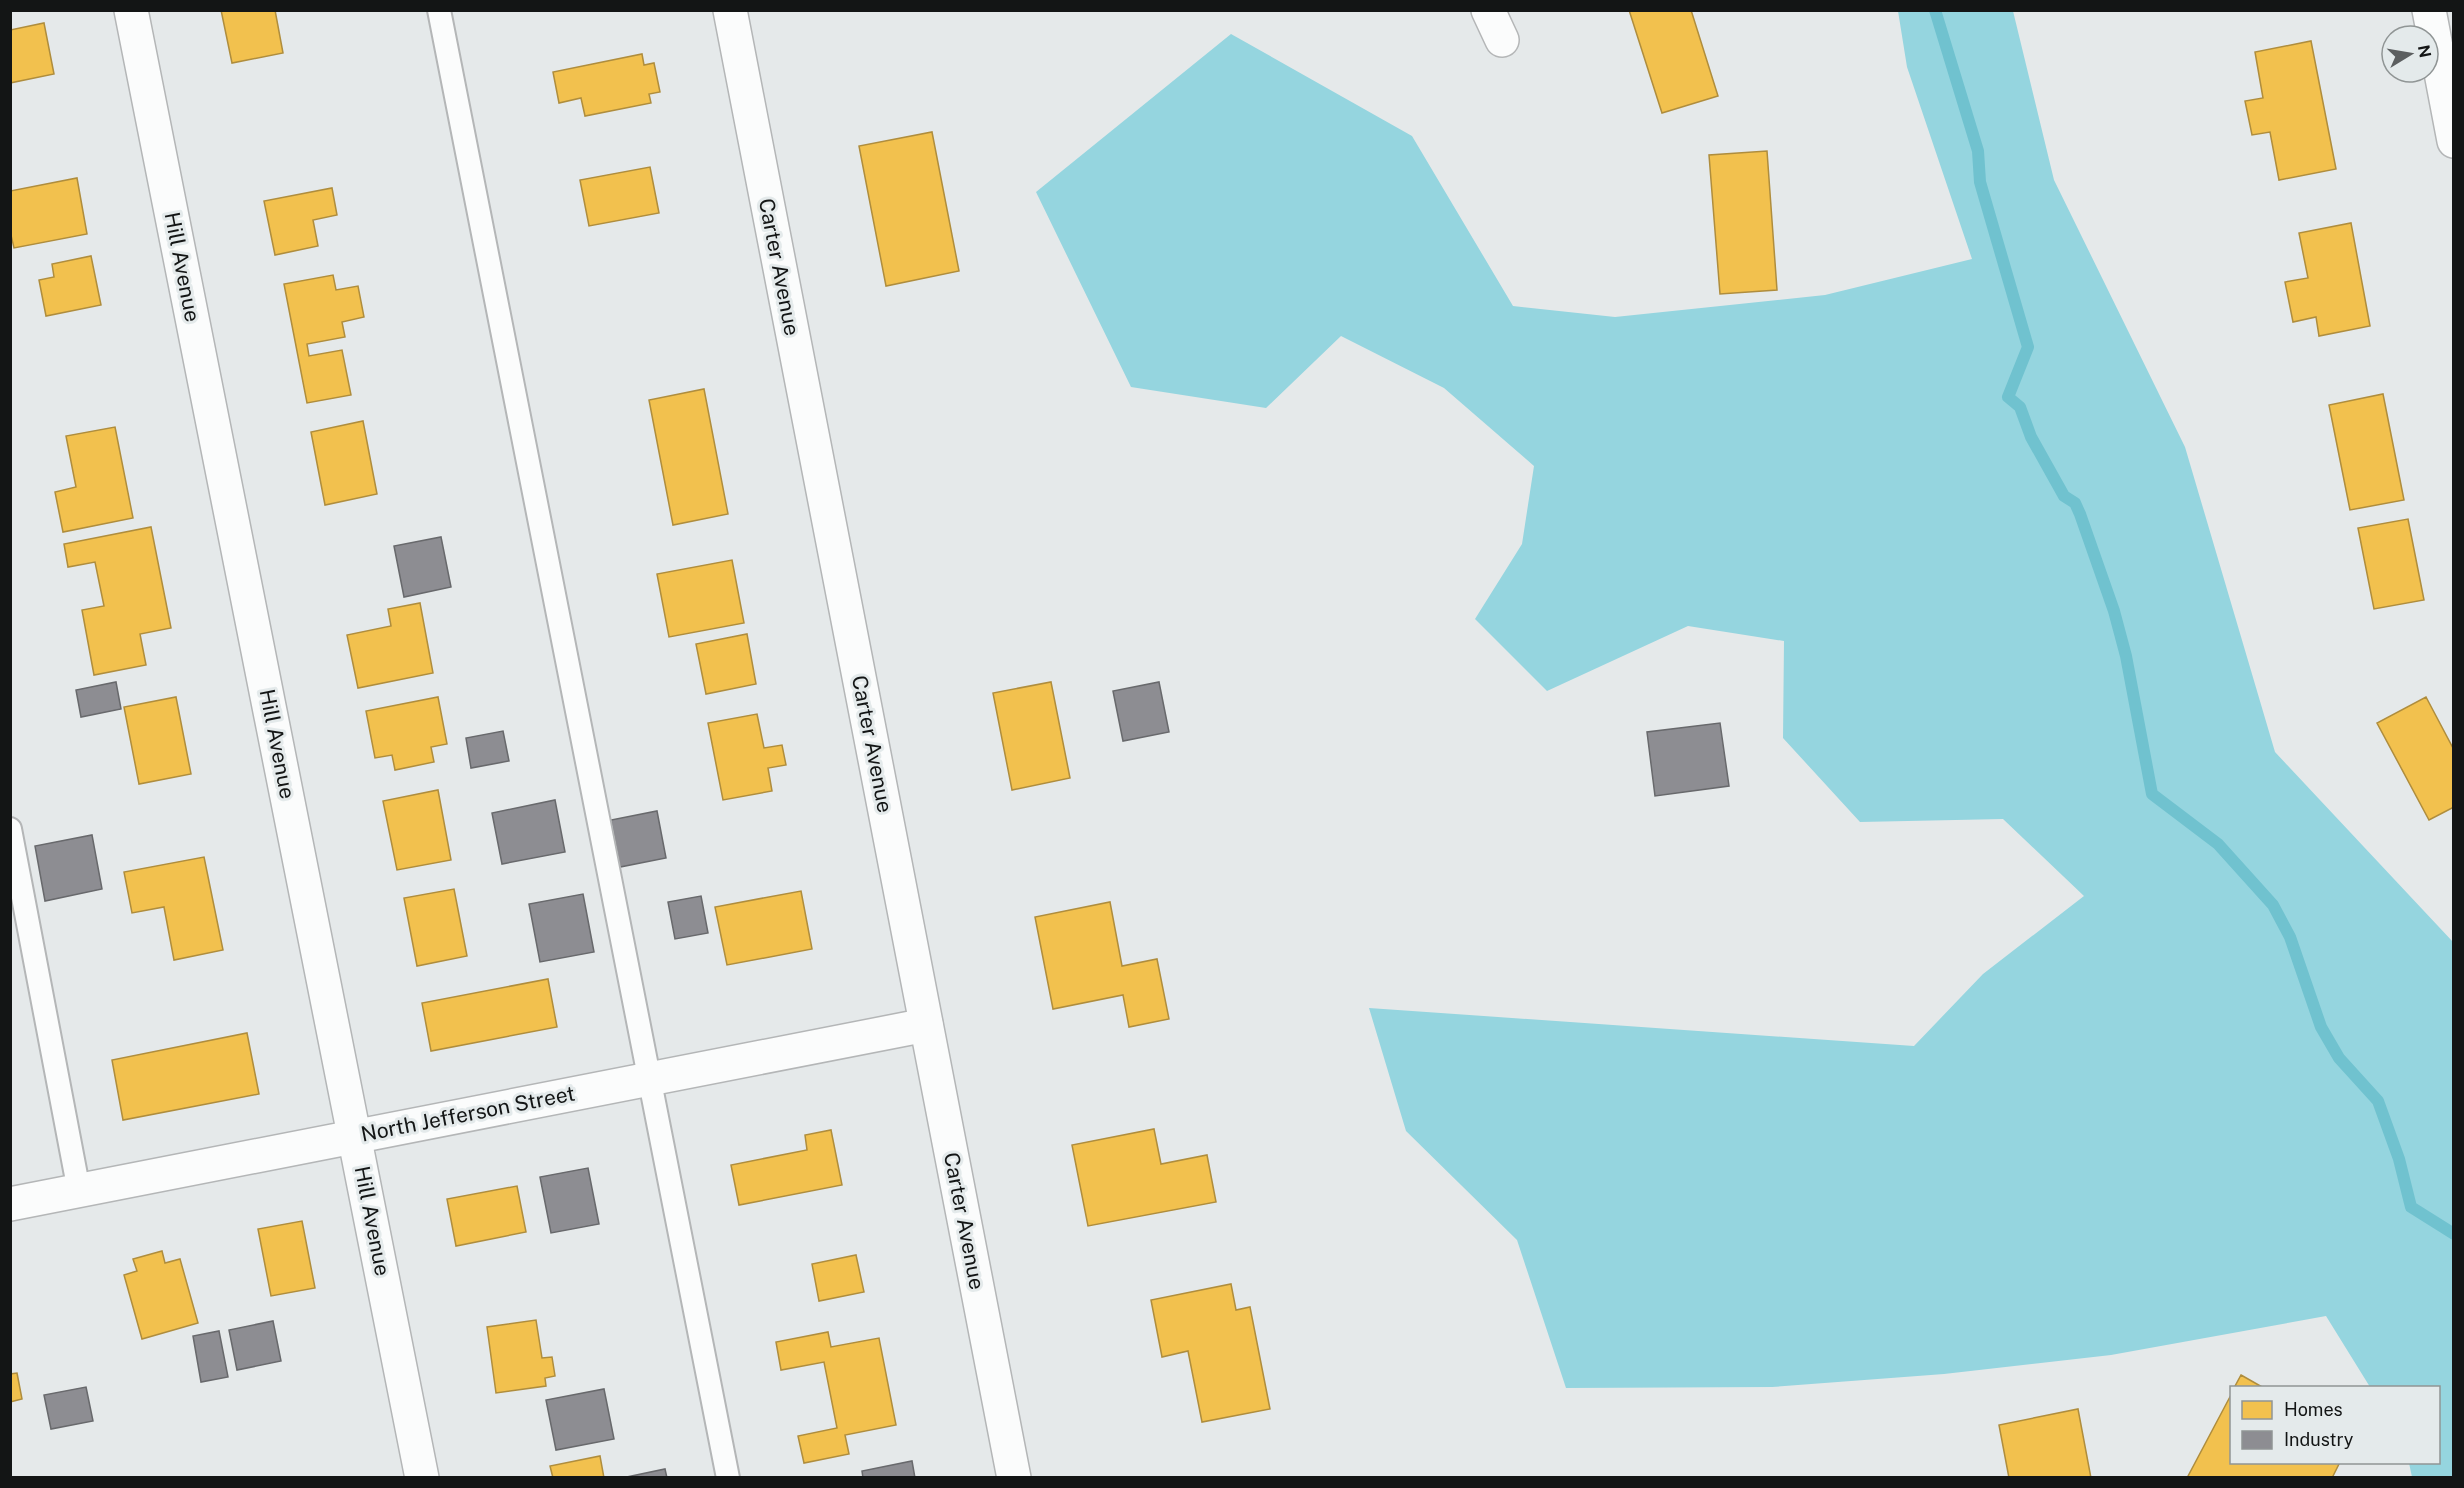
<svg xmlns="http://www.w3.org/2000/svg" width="2464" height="1488" font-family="'Public Sans',sans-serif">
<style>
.forest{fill:#95d5df}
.homes{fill:#f2c14e;stroke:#af8d3d;stroke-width:1.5}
.industry{fill:#8d8d92;stroke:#68696c;stroke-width:1.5}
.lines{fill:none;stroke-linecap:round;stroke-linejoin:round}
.stream{stroke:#70c2cf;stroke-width:12}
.service-casing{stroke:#b4b6b7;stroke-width:26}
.minor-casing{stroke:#b4b6b7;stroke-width:36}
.tertiary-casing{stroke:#b4b6b7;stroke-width:36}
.service{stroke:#fbfcfc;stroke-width:22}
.minor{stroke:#fbfcfc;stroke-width:33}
.tertiary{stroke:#fbfcfc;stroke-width:33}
.labels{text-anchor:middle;stroke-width:6;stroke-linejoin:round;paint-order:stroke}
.street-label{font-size:21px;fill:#131515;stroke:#e4eaeb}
</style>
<rect width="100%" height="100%" fill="#e5e9ea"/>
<path class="forest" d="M1898 11H2013L2054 180 2185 447 2275 752 2453 942V1477H2412L2409 1463 2438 1462V1388L2370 1387 2326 1316 2111 1355 1944 1374 1772 1387 1566 1388 1517 1240 1406 1131 1369 1008 1914 1046 1983 974 2084 896 2003 819 1860 822 1783 738 1784 641 1688 626 1547 691 1475 619 1522 544 1534 466 1444 388 1341 336 1266 408 1131 387 1036 192 1231 34 1412 136 1513 306 1615 317 1825 295 1972 259 1907 67Z"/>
<path class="homes" d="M221 10H275L283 53 232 63Z
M1629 10H1691L1718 96 1662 113Z
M44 23 54 74 10 83V30Z
M2311 41 2336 169 2279 180 2270 132 2252 135 2245 101 2263 98 2255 52Z
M642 54 644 65 654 63 660 92 649 94 651 103 585 116 581 98 559 103 553 72Z
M932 132 959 271 886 286 859 146Z
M1767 151 1777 290 1720 294 1709 155Z
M650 167 659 213 589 226 580 180Z
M77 178 87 234 14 248 10 231V191Z
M332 188 337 215 313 220 318 246 275 255 264 201Z
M2351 223 2370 326 2319 336 2316 317 2293 322 2285 282 2308 278 2299 233Z
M91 256 101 305 46 316 39 280 54 277 52 264Z
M333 275 336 290 358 286 364 317 342 322 345 337 307 344 309 356 342 350 351 395 307 403 284 284Z
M704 389 728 514 673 525 649 400Z
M2383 394 2404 500 2350 510 2329 405Z
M363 421 377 494 325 505 311 432Z
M115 427 133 518 63 532 55 492 76 487 66 436Z
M2408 519 2424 600 2374 609 2358 528Z
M151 527 171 628 140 634 146 665 94 675 82 610 104 606 95 562 68 567 64 544Z
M732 560 744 623 669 637 657 574Z
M420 603 433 673 358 688 347 635 391 626 388 609Z
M747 634 756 684 706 694 696 644Z
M1051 682 1070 778 1012 790 993 693Z
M176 697 191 774 139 784 124 707Z
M438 697 447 744 431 747 434 762 395 770 392 755 375 758 366 711Z
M2426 697 2454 750V807L2429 820 2377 723Z
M757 714 764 748 782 745 786 765 768 768 772 791 723 800 708 723Z
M438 790 451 860 397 870 383 801Z
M204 857 223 950 174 960 164 907 132 913 124 872Z
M454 889 467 956 417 966 404 898Z
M801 891 812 949 727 965 715 907Z
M1110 902 1122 966 1157 959 1169 1019 1129 1027 1123 995 1053 1009 1035 917Z
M548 979 557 1027 431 1051 422 1003Z
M247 1033 259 1094 123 1120 112 1060Z
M1154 1129 1161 1164 1207 1155 1216 1202 1088 1226 1072 1145Z
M831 1130 842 1185 739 1205 731 1165 807 1150 805 1135Z
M517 1186 526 1232 456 1246 447 1199Z
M302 1221 315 1288 271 1296 258 1229Z
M162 1251 165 1263 180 1259 198 1323 142 1339 124 1275 137 1271 133 1259Z
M856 1255 864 1292 819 1301 812 1264Z
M1231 1284 1236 1310 1250 1307 1270 1409 1202 1422 1188 1351 1162 1357 1151 1300Z
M536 1320 542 1358 552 1357 555 1376 545 1378 546 1386 496 1393 487 1327Z
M828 1332 831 1347 879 1338 896 1425 845 1435 849 1454 804 1463 798 1436 837 1428 824 1362 781 1370 776 1342Z
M17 1373 22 1399 10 1402V1374Z
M2241 1375 2264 1388H2234Z
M2232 1393V1462H2340L2332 1478H2187Z
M2078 1409 2091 1478H2009L1999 1425Z
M600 1456 604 1478H553L550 1466Z"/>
<path class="industry" d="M441 537 451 587 404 597 394 546Z
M116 682 121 709 81 717 76 690Z
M1159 682 1169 732 1123 741 1113 691Z
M1720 723 1729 786 1655 796 1647 732Z
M503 731 509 761 471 768 466 738Z
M555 800 565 852 502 864 492 813Z
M657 811 666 858 620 867 611 820Z
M92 835 102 889 45 901 35 846Z
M583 894 594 952 540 962 529 904Z
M701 896 708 933 675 939 668 902Z
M588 1168 599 1224 551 1233 540 1177Z
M273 1321 281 1361 237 1370 229 1330Z
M219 1331 228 1377 201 1382 193 1336Z
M86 1387 93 1421 51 1429 44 1395Z
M604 1389 614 1439 556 1450 546 1400Z
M912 1461 915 1478H863L862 1471Z
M665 1469 667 1478H622Z"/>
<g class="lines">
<path class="stream" d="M1935 10 1978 151 1980 182 2028 347 2008 397 2020 407 2031 437 2064 496 2075 503 2080 514 2114 611 2126 656 2152 794 2218 844 2273 905 2290 937 2321 1027 2339 1058 2378 1101 2399 1159 2411 1207 2454 1234"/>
<g class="service-casing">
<path id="service" d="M439 10 728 1478
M10 829 79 1191"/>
</g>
<g class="minor-casing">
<path id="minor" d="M131 10 422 1478
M1488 10 1502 40
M2429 10 2454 141
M10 1204 926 1025"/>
</g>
<g class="tertiary-casing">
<path id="tertiary" d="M730 10 1014 1478"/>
</g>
<use href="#service" class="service"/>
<use href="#minor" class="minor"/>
<use href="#tertiary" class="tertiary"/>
</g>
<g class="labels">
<g class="street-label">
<text transform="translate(182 267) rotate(79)" y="7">Hill Avenue</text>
<text transform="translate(779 267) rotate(79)" y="7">Carter Avenue</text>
<text transform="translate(277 744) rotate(79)" y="7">Hill Avenue</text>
<text transform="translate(872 744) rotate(79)" y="7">Carter Avenue</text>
<text transform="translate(468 1114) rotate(-11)" y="7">North Jefferson Street</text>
<text transform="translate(372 1221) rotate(79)" y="7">Hill Avenue</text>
<text transform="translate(964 1221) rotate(79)" y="7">Carter Avenue</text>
</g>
</g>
<rect width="2464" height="1488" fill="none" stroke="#131515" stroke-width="24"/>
<rect x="2230" y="1386" width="210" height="78" fill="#e4eaeb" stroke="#909595" stroke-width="1.5"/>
<rect x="2242" y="1401" width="30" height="18" fill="#f2c14e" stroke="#909595" stroke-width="1.5"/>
<text x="2284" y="1416" font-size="18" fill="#131515">Homes</text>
<rect x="2242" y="1431" width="30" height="18" fill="#8d8d92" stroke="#909595" stroke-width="1.5"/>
<text x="2284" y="1446" font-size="18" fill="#131515">Industry</text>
<g transform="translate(2410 54) rotate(79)"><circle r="28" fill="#e4eaeb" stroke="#909595" stroke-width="1.5"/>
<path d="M0-4.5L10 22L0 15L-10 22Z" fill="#5c5f60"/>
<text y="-9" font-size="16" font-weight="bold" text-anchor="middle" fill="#131515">N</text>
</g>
</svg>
